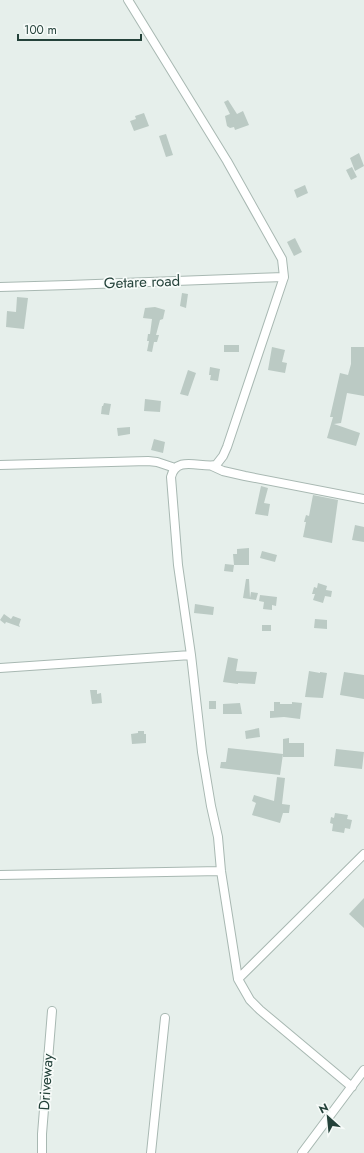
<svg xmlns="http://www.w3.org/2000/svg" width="364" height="1153" font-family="Jost,sans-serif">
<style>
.building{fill:#bbcac4}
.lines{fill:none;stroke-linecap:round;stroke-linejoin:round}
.minor-casing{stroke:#a8b8b2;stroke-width:10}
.minor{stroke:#fff;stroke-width:8}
.labels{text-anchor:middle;stroke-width:3.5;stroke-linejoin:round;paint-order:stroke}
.street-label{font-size:15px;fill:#24423a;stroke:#f7fbf9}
</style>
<rect width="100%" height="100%" fill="#e6efeb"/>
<path class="building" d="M228 100 237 114 243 111 249 125 235 130 234 127 230 128 227 126 225 116 230 114 224 102Z
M144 113 149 126 134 131 130 121 136 119 135 116Z
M166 134 173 155 166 157 159 136Z
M359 153 364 166 355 171 350 158Z
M352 167 357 177 351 180 346 170Z
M305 185 308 193 297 198 294 190Z
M295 238 302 252 294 256 287 242Z
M182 293 188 294 186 308 180 306Z
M17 297 28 298 24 329 6 327 7 311 16 312Z
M155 307 165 310 163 319 160 320 156 335H159L157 342H154L152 352 147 351 149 341H147L148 334H150L152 319 143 318 145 308Z
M224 345H239V352H224Z
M272 347 285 350 282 362 287 363 285 373 268 370Z
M351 347H364V396L347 393 341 423 334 424 360 433 356 446 327 438 333 417H330L340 373 348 375 351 364Z
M210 367 220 369 218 381 210 380 211 375H209Z
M188 370 196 373 188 396 180 394Z
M145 399 161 401 160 412 144 411Z
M104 403 111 404 109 415 101 414 102 406H103Z
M130 427V434L118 436 117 428Z
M154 439 165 442 163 453 151 450Z
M261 486 268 488 264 503 270 504 268 516 255 514Z
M313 495 338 500 332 543 303 537 306 522H304L306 515 309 516Z
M355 525 364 527V542L352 540Z
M249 548V565H234L233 554H237V549Z
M262 551 277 555 275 562 260 558Z
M225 564 234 565 233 572 224 571Z
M246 579H249L250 598 251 592 258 593 256 600 243 598Z
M318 583 327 586 326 590 332 591 331 597 325 596 323 603 313 600 315 594H312L314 587 317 588Z
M260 595 277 597 276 606 272 605V610L263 609 264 602 259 601Z
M195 604 214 607 213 615 194 613Z
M4 614 11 619 13 616 21 619 19 625 20 627 6 622 5 624 0 620Z
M315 619 327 620V629L314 628Z
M262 625H271V631H262Z
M228 657 238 659 236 671 257 672 255 684 238 683V684L223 682Z
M309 671 320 673V672L327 673 323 698 305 697Z
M344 672 364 675V699L340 695Z
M90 690H97V694L101 693 102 703 92 704Z
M209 701H216V709H209Z
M274 702H280V704H292V702L302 703 300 719 284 717 270 718V711H274Z
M240 703 242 714H223V704Z
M259 728 260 737 246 739 245 731Z
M138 731H144V734H146V743L132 744 131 734 138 733Z
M289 738V743H304V757H283V739Z
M228 748 283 754 280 775 220 768 221 762H226Z
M336 749 364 752 362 769 334 766Z
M277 777 285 778 282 804 290 805 289 813H283L280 823 252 815 256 803 252 801 254 795 274 801Z
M335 813 348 815 347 819 352 820 350 829 345 828 344 833 332 831 333 824 330 823 331 817 334 818Z
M364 898V928L349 914Z"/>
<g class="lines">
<g class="minor-casing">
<path id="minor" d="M128 0 227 161 282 259 284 277 227 447 223 456 216 465C200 468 176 455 171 477L178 565 191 655 202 752 211 806 218 837 221 871 238 979
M0 287 69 285 284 277
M0 465 148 461 157 462 175 468
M212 466 223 471 245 476 364 499
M0 668 191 655
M0 875 221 871
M352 1087 260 1010 250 1000 238 979 364 854
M42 1153V1134L52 1011
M151 1153 165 1018
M302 1153 364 1070"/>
</g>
<use href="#minor" class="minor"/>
</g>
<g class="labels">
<g class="street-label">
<text transform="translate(142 282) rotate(-2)" y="5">Getare road</text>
<text transform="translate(46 1082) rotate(-86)" y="5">Driveway</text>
</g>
</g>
<g transform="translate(328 1117) rotate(333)" stroke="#f7fbf9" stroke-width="3" paint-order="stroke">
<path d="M0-3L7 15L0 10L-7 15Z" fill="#24423a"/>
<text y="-6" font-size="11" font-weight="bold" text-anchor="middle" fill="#24423a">N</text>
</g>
<path d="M18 34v6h123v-6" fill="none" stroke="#24423a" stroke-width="2"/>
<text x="24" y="34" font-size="12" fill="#24423a" stroke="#f7fbf9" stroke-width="3" paint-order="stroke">100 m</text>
</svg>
